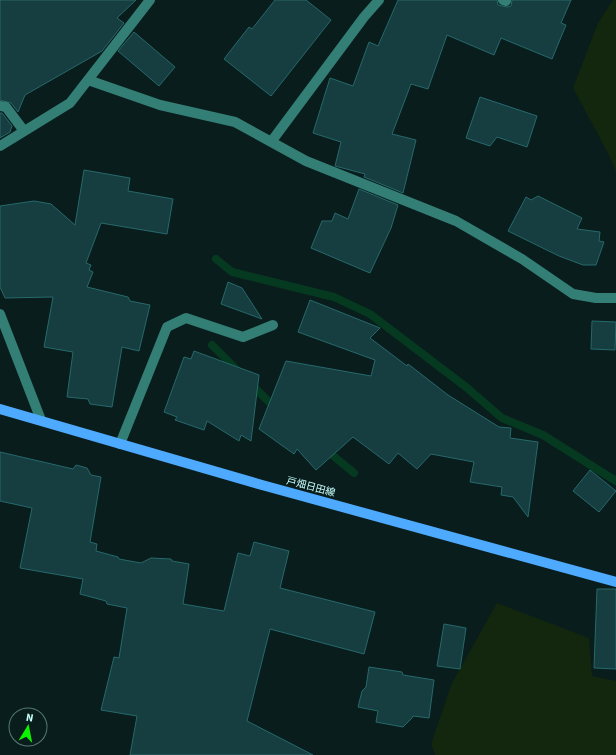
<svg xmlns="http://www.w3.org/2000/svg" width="616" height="755" font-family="'Source Sans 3','Noto Sans JP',sans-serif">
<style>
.green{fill:#12270d}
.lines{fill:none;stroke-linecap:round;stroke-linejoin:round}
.stream{stroke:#063a20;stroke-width:8}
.building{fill:#163d3f;stroke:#26696c}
.minor{stroke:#337f76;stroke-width:10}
.major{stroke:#4eaaff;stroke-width:10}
.labels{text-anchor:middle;stroke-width:3;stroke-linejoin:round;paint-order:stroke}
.street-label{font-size:10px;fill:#c7fffd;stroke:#0a1d1d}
</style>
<rect width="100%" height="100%" fill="#0a1d1d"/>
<path class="green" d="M613 0H616V172L609 155 573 88 598 23Z
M497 603 589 638 592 676 616 681V755H435L431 744 452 683Z"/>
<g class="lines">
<path class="stream" d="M216 259 232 272 334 297 370 314 466 387 502 418 543 435 616 481
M212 345 239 372
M250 383 277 410
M325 449 354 473"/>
</g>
<path class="building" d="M0 0H136L117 18 124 23 102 51 25 95 18 112 11 103 0 100Z
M275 0H306L331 20 271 96 224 59 249 27 252 29Z
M398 0H497L498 5 507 7 511 6 512 0H571L561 23 566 25 552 59 501 38 494 55 447 35 428 89 411 84 392 134 416 140 403 193 364 177 365 174 335 166 341 142 313 133 330 78 353 86 369 42 378 46Z
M134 32 175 67 159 86 118 51Z
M480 97 537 116 527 147 497 137 490 146 466 138Z
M0 113H2L12 126 10 132 0 138Z
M84 170 130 178 128 191 173 199 167 234 101 223 86 263 91 265 89 270 93 272 87 287 128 297 130 301 150 305 139 351 122 347 112 407 90 404 88 399 67 397 73 352 44 347 53 297 5 298 0 287V206L34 201 51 204 75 225Z
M359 189 398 205 391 228 370 273 311 248 322 221H332L335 213 348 219Z
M538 196 582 218 577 229 600 232 599 241 604 242 596 265H583L559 256 508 231 526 197 531 200Z
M228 282 242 288 262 319 221 304Z
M310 300 380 328 370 338 407 366 408 364 448 395 499 427 511 428 510 438 538 442 528 517 513 497 501 495 502 487 470 482 474 462 431 454 417 469 398 453 389 464 353 437 316 470 297 449 294 454 259 429 286 361 371 376 375 360 298 332Z
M592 321 616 322 615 350 591 349Z
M194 351 259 375 251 441 241 435 239 441 207 421 204 430 175 420 177 417 164 412 184 357 191 359Z
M0 452 73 469 76 465 87 468 91 475 101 477 90 542 97 544 96 551 118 557 119 559 141 563 151 558 171 559 172 561 189 564 183 604 224 611 238 553 250 556 254 542 289 551 280 588 375 612 364 654 270 629 247 721 313 755H130L137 716 101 710 114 657 119 658 127 608 107 604 106 601 80 594 83 579 20 568 32 508 0 501Z
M590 470 616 491 599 512 573 491Z
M597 589H616V669L594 668Z
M444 624 466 628 460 669 437 666Z
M369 667 402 672 403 675 434 680 429 718 413 716 412 718 403 727 376 722 378 711 358 707 362 691 366 687Z"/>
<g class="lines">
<path class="minor" d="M503 0 506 1
M88 80 160 105 235 122 306 161 456 221 522 259 573 294 596 298H616
M0 106 6 107 24 131
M271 142 364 17 379 0
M0 146 70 103 150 0
M0 314 41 420
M120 444 167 327 186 318 243 337 273 325"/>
<path class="major" d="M0 409 262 485 616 582"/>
</g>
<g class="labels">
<g class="street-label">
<text transform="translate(311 486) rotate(15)" y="4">戸畑日田線</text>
</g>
</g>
<g transform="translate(28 727) rotate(10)"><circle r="19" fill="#0a1d1d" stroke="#567777"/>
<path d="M0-3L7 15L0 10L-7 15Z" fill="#0cf200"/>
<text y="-6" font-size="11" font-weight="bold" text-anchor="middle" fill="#c7fffd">N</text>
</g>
</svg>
